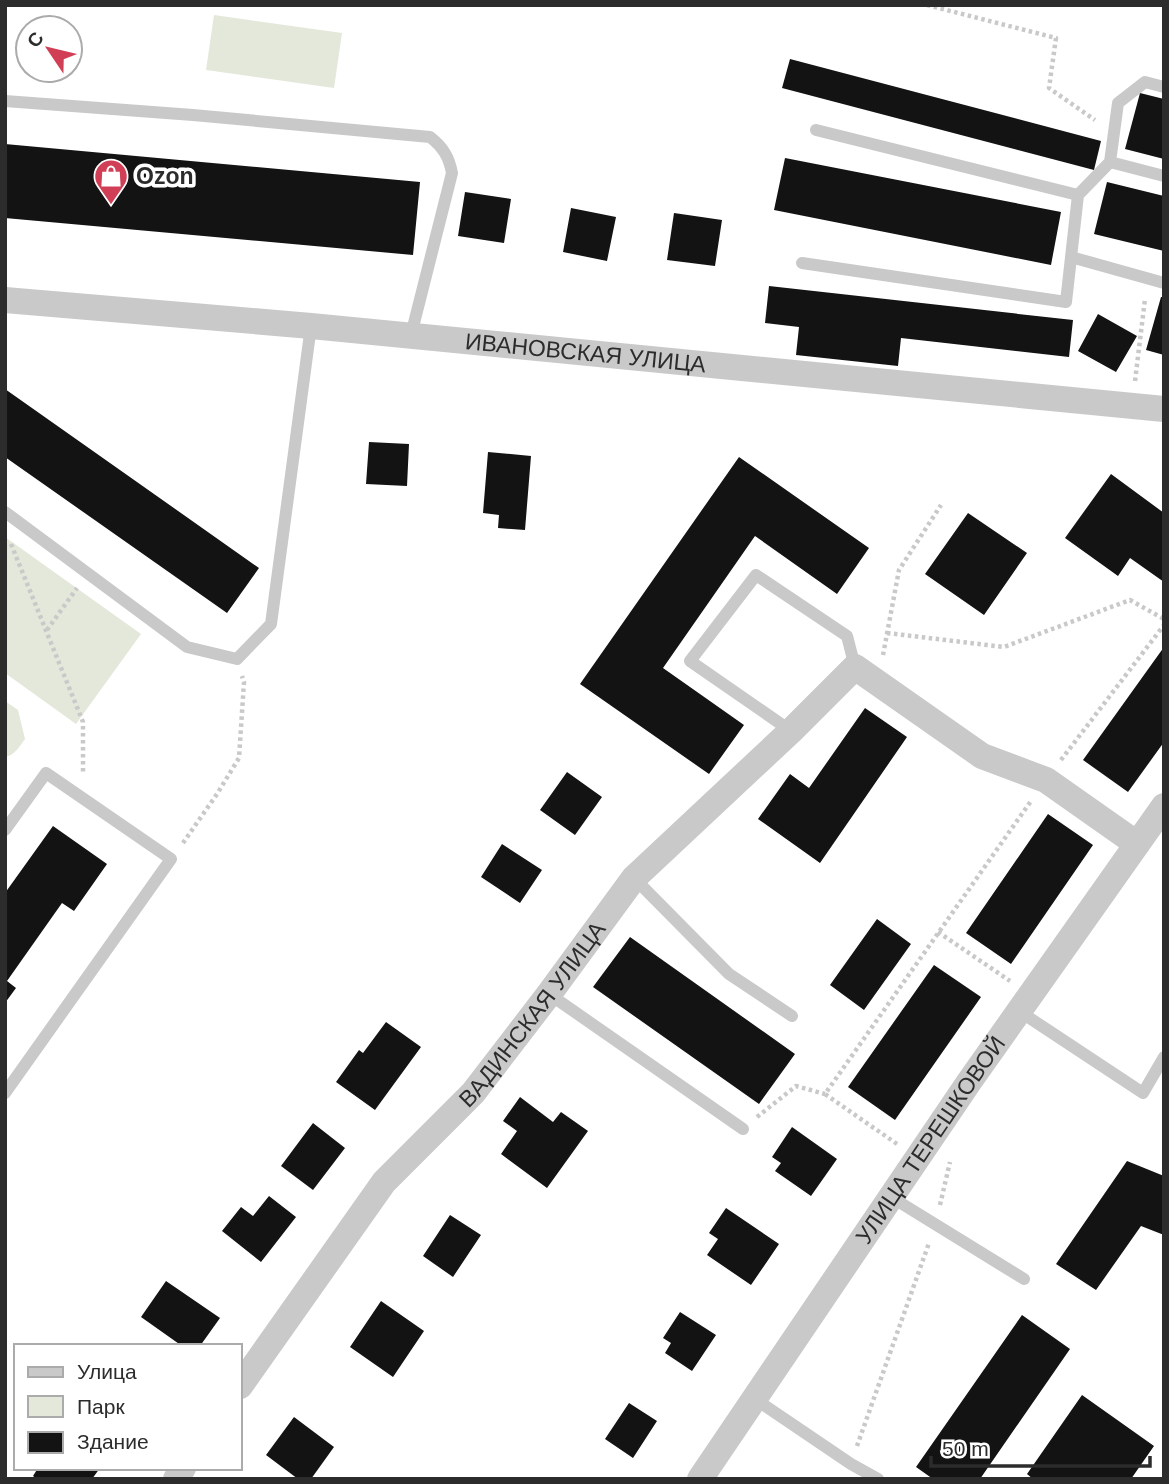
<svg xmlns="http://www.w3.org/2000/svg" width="1169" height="1484" font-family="Arial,sans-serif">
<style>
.green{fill:#e3e8da}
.building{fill:#131313}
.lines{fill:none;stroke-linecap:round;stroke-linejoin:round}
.path{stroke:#c9c9c9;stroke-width:4.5;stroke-dasharray:3.5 3.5;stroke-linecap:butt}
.service{stroke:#c9c9c9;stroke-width:12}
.minor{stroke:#c9c9c9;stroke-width:26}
.labels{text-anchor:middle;stroke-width:7;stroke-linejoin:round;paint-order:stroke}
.poi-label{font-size:23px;font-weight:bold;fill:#2c2c2c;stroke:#fff;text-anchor:start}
.street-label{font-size:23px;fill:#2c2c2c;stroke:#fff}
</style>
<rect width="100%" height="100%" fill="#fff"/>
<path class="green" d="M214 15 342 33 334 88 206 70Z
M5 537 141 634 76 724 5 673Z
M5 701 18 710 25 739C19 747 15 755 5 757Z"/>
<path class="building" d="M790 59 1101 141 1094 170 782 88Z
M1140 93 1164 99V159L1125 149Z
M5 144 420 182 413 255 5 218Z
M785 158 1061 212 1051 265 774 210Z
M1107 182 1164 196V251L1094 234Z
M465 192 511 199 504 243 458 236Z
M571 208 616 217 607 261 563 252Z
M674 213 722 220 715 266 667 260Z
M769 286 1073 320 1069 357 901 338 898 366 796 355 799 327 765 323Z
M1161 297H1164V355L1146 350Z
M1098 314 1137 336 1116 372 1078 351Z
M5 389 259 568 227 613 5 457Z
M369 442 409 444 407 486 366 484Z
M488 452 531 456 525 530 498 528 499 515 483 513Z
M739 457 869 548 837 594 755 536 663 668 744 725 709 774 580 684Z
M1111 474 1164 513V582L1130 558 1118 576 1065 538Z
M968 513 1027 553 984 615 925 574Z
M1164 647V742L1128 792 1083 760Z
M865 708 907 737 820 863 758 819 790 774 809 788Z
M567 772 602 797 575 835 540 810Z
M1048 814 1093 845 1011 964 966 933Z
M53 826 107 864 74 911 62 903 7 981 16 988 5 1003V893Z
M502 844 542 870 520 903 481 877Z
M877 919 911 944 864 1010 830 985Z
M630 937 795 1054 759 1104 593 987Z
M934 965 981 997 895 1120 848 1087Z
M386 1022 421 1047 375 1110 336 1082 359 1050 363 1053Z
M520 1097 553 1122 561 1112 588 1131 547 1188 501 1154 517 1131 503 1121Z
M313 1123 345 1148 313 1190 281 1166Z
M792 1127 837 1159 811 1196 775 1171 781 1163 772 1157Z
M1127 1161 1164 1176V1235L1141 1226 1096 1290 1056 1264Z
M269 1196 296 1217 261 1262 222 1231 241 1207 253 1216Z
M726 1208 779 1244 751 1285 707 1255 718 1239 709 1233Z
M450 1215 481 1235 453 1277 423 1256Z
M166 1281 220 1318 200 1346H182L141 1317Z
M381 1301 424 1331 393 1377 350 1347Z
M680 1312 716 1335 692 1371 665 1353 671 1343 663 1338Z
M1022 1315 1070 1349 980 1479H933L916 1467Z
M1082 1395 1154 1446 1131 1479H1033L1027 1474Z
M629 1403 657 1421 633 1458 605 1439Z
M294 1417 334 1447 311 1479H298L266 1455Z
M38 1468H100L92 1479H37L33 1476Z"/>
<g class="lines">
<path class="path" d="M927 5 1056 38 1049 88 1095 120
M1135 381 1145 299
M11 544 83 722V773
M47 630 77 588
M887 633 1004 647 1130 600 1164 619
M883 655 899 570 941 505
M1061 760 1164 625
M183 843 217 794 239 758 244 682 242 676
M938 932 1010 981
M757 1117 796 1086 825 1094
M897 1144 825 1094 1031 801
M940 1205 950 1162
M857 1446 929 1243"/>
<path class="service" d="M1164 87 1145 82 1118 103 1110 162 1164 176
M5 101 193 115 430 137C443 147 449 157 452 173L411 335
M1078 195 1110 162
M1071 257 1164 283
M802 263 1066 302 1078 195 816 130
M5 512 187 647 237 659 271 624 311 326
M791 731 690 661 756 575 847 636 855 667
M5 830 46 773 171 859 5 1093
M634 878 729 974 792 1016
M549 994 743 1129
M1019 1011 1143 1093 1164 1057
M891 1197 1024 1279
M755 1399 851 1464 878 1479"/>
<g class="minor">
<path id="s1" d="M5 300 311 326 1164 409"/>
<path id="s2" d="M240 1386 384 1182 473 1093 549 994 634 878 791 731 855 667 982 756 1046 780 1137 844"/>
<path d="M176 1479 183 1468"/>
<path id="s3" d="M700 1479 969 1082 1164 806"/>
</g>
</g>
<defs>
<g id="shop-pin" transform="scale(1.75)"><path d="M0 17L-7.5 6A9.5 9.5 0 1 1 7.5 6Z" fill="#d13f56" stroke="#fff"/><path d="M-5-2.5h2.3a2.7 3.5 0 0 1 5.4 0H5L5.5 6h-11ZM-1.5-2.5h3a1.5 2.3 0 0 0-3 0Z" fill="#fff"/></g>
</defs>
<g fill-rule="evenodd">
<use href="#shop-pin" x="111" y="176"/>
</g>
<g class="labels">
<g class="poi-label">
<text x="136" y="184">Ozon</text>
</g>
<g class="street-label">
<text dy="8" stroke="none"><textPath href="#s1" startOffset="583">ИВАНОВСКАЯ УЛИЦА</textPath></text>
<text dy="8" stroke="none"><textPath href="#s2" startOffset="474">ВАДИНСКАЯ УЛИЦА</textPath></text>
<text dy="8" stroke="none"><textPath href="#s3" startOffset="410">УЛИЦА ТЕРЕШКОВОЙ</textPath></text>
</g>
</g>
<rect width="1169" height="1484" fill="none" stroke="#2c2c2c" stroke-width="14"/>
<rect x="14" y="1344" width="228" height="126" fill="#ffffff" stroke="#ababab" stroke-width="2"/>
<rect x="28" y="1367" width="35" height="10" fill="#c9c9c9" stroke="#ababab" stroke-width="2"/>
<text x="77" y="1379" font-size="21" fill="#2c2c2c">Улица</text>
<rect x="28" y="1396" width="35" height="21" fill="#e3e8da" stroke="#ababab" stroke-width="2"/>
<text x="77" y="1414" font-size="21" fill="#2c2c2c">Парк</text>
<rect x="28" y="1432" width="35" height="21" fill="#131313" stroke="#ababab" stroke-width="2"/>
<text x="77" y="1449" font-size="21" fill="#2c2c2c">Здание</text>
<g transform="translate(49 49) rotate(305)"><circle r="33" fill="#ffffff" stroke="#ababab" stroke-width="2"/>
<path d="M0-5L12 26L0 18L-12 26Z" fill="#d13f56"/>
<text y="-10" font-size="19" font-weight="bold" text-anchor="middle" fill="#2c2c2c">С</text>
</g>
<path d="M931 1456v10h219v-10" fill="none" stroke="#2c2c2c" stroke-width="3.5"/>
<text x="942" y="1456" font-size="21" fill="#2c2c2c" stroke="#ffffff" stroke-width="5" paint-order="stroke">50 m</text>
</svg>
